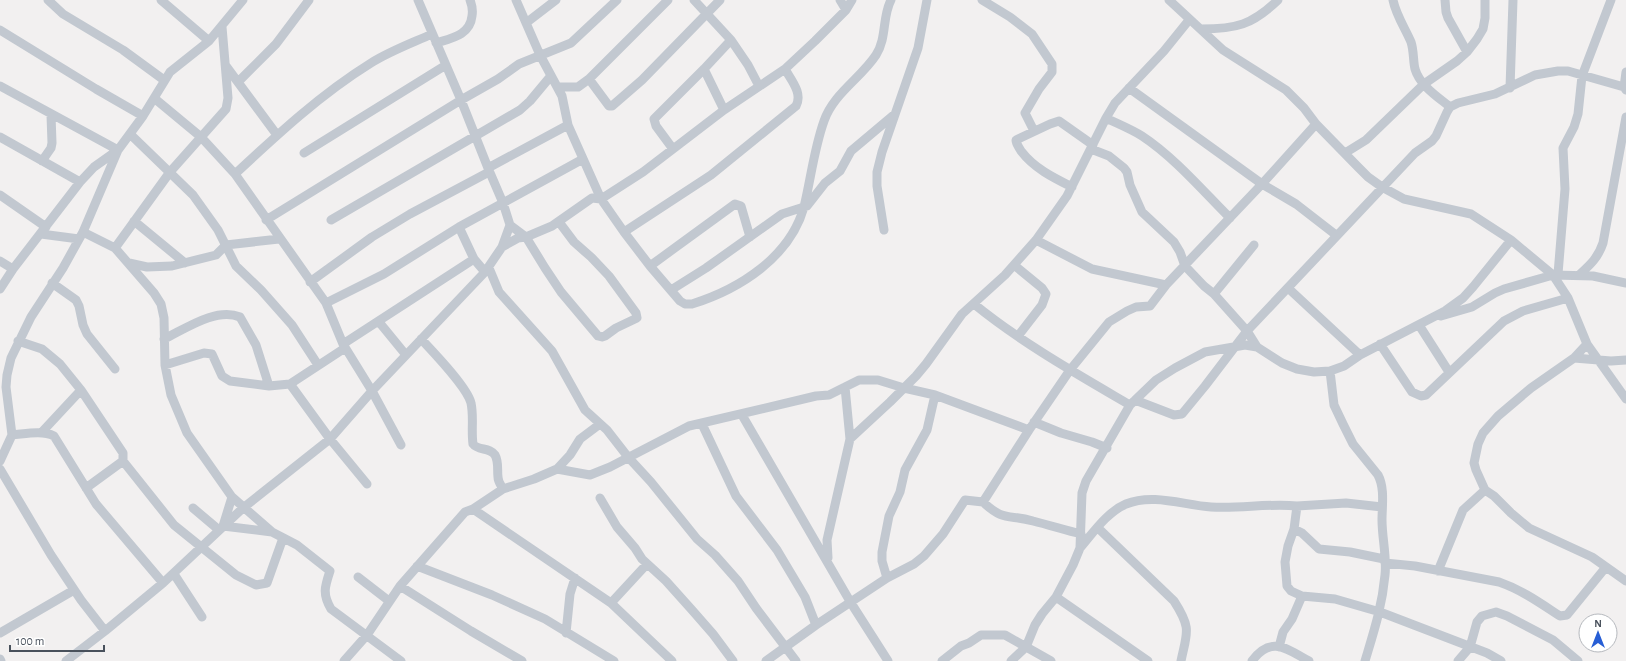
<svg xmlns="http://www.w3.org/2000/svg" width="1626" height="661" font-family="'Alegreya Sans',sans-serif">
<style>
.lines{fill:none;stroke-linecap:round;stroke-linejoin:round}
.minor{stroke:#c2c8d0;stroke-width:9}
</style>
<rect width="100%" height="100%" fill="#f2f0f0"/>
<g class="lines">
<path class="minor" d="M48 0 63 14 123 50 164 80
M161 0 209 41
M418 0 461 100 488 168 503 203 510 225 502 247
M516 0 540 55 562 96 568 125 601 199 624 232 650 266 680 301 685 304H692C740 289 790 257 804 207 811 178 814 149 824 121 833 94 861 78 876 55 887 38 882 17 891 0
M694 0 731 40 748 65 759 86
M840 0 846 10
M982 0 1010 17 1032 34 1052 64V72L1039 89 1025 113 1034 131
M1169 0 1223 50 1286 90 1304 108 1316 124 1358 167 1368 177 1382 187 1404 199 1471 214 1511 240 1553 275 1593 276 1626 283
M1393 0C1396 15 1405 28 1411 42 1414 51 1413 61 1415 69 1420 86 1438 97 1450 107
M1445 0 1446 12 1448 18 1467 52
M526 23 556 0
M1201 29C1236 29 1252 25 1278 0
M0 30 96 89 143 116
M436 43C452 38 470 35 472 16 473 10 472 5 470 0
M226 66 277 135
M704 69 724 110
M589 79 609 106H612L642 80 720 0
M238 82 276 44 309 0
M0 86 118 150 83 232 63 268 31 317 11 358 7 375 6 387 12 435 0 461
M558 87H578L589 79 668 0
M1624 87 1626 72
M1129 88 1262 184 1296 204 1336 235
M1510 88 1513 0
M154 98 201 137 235 174 326 303 343 344 372 391 401 445
M1106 118C1118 124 1131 129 1142 136 1174 157 1203 191 1230 218
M130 134 193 195 218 230 236 266 261 290 292 325 318 365
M0 137 80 182
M673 149 656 126 654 119 704 69 731 40
M1091 149 1109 156 1124 168 1127 172 1130 185 1142 212 1174 242 1180 252 1185 266 1204 286 1214 294 1247 331 1257 347
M304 153 446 65
M1345 153 1366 140 1424 84 1457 61 1467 52 1477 39 1483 29 1485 18V0
M42 161 51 148 52 143 51 115
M488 168 568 125
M235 174C278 134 321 94 371 63 390 51 412 43 432 34
M1072 187C1052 177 1034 168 1021 151 1019 147 1016 144 1016 140L1050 124 1059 121 1093 145
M0 195 46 227
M266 220 461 100 498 79 519 64 571 43 617 0
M331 220 520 110 530 101 550 77
M134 221 185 263
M510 225 526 237 545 268 561 292 598 336 602 337 605 336 616 328 637 318 636 313 609 276 591 257 574 242 559 222
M459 227 474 259 485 272
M884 230 877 186V172L882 152 918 48 927 0
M83 232 115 248 154 293 161 304 164 318 165 365 171 395 187 433 232 497 272 532 297 545 330 571C325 586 322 594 331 609L401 661
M624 232 711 175 796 106C803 93 791 80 785 69
M41 234 79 239
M1036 240 1092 269 1166 285
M115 248 170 172 226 109 228 98 222 27
M0 261 13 269
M129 263 147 267 172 266 216 255 226 245 279 239
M1014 265 1042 288 1046 294 1042 305 1018 336
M650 266 735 204 741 206 750 237
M489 268 499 292 552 351 585 410 607 430 628 457 651 482 697 539 715 555 738 581 756 608 796 661
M1558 274 1565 189 1563 148 1574 127 1578 114 1582 76 1611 0
M1579 275C1590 265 1598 258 1603 243L1626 117
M310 282 372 237 410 214 489 172
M52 283 76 300 79 306 83 325 87 334 115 369
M1288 288 1360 355
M0 289 13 269 80 182 94 167 118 150 143 116 170 72 209 41 243 0
M671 290 706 268 782 214 807 206 825 183 840 171 851 151 895 114
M1214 294 1254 245
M326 303 384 274 459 227 583 159
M974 304C1022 343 1077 374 1130 405
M1441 316 1472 307 1495 293 1504 289 1553 275 1568 298 1587 344 1626 399
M379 322 406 355
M1419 325 1449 372
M164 339C185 329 216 307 240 317L256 345 269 386
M421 339C434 353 467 387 471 403 474 417 471 430 473 444 478 451 490 447 495 455 499 462 497 470 498 477 498 482 501 485 503 489
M18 341 42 349 60 364 81 390 123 453V461L86 488
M343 344 474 259
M1380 344 1412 392 1421 396 1426 395 1504 321 1523 311 1568 298
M1587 344 1574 358 1531 388 1498 416 1483 433 1478 444 1474 463 1476 470 1485 490 1494 496 1511 513 1529 528 1592 557 1626 581
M1574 358 1611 361 1626 360
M165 365 204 353 212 354 222 376 230 381 269 386 290 384 345 348
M1330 371 1334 405 1343 424 1353 444 1378 475C1385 488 1382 506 1382 520 1382 538 1387 557 1385 575 1382 607 1374 631 1365 661
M290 384 330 439 367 484
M1135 400 1174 415 1182 414 1205 386 1247 331 1415 153 1432 141 1436 136 1447 112 1450 107 1458 103 1495 94 1535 75 1558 71H1568L1624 87 1626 90
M742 415 851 603 888 661
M1034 422 1061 433 1092 442 1107 448
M702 424 736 496 777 550 805 597 816 625
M41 433 81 390
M12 435C25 434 42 430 54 436L96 504 163 583
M850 439 890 402 916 376 926 364 962 314 1005 275 1036 240 1067 196 1106 118 1115 103 1164 51 1189 20
M123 461 174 525 236 575 256 585 267 583 283 538
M0 469 51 555 81 600 105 631
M557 469 590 475 610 467 689 426 816 396 829 395 859 380H878L904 388 935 395 1029 430
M232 497 223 526 272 532
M600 498 617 527 635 548 642 559 666 581 692 610 713 634 733 661
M983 502C1004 522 1009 514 1033 521 1049 525 1065 530 1081 534
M1297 506 1346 503 1382 507
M193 508 219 530
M473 509 611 603 672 661
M1098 528 1174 601C1192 629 1187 632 1181 661
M1294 529 1302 533 1319 549 1350 552 1384 559
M1080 548C1093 533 1107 512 1126 504 1153 493 1183 505 1211 507 1240 509 1268 503 1297 506L1294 529 1288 546 1285 562 1287 586 1291 591 1302 596 1335 599 1380 612 1487 653 1501 661
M828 558 827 540 850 439 845 387
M1385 563 1415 566 1499 582C1522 590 1540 603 1560 616L1567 615 1606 567
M417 566 492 595 545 619 614 661
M1438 571 1463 510 1485 490
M174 574 202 617
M358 577 389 601
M887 578 882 561V552L889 516 900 492 905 470 927 430 935 395
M400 586 471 631 522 661
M1056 597 1148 661
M611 603 647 564
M0 633 74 590
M566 633 570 594 575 578
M1279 647 1283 632 1292 619 1302 596
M0 659 1 661
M66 661 105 631 163 583 243 508 330 439 372 391 485 272 502 247 518 238 526 237 552 226 592 198 601 199 643 172 724 110 785 69 815 41 846 10 852 0
M344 661 367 635 400 586 465 512 473 509 503 489 534 479 557 469 570 455 580 439 600 424
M766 661 816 625 887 578 914 564 924 556 943 534 965 500 983 502 1029 430 1070 370 1109 322 1127 311 1136 307 1150 306 1166 285 1262 184 1316 124
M942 661 961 646 969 643 981 635H1005L1051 661
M1011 661 1026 647 1035 625 1042 614 1056 597 1073 565 1080 548 1082 493 1086 481 1130 405 1156 380 1175 368 1205 352 1245 345 1257 347 1282 363 1297 369 1314 372 1330 371 1344 366 1360 355 1445 311 1463 298 1473 287 1511 240
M1252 661C1271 635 1287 649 1309 661
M1458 661 1470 647 1477 622 1482 616 1496 612 1507 616 1553 640 1578 661"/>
</g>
<g transform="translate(1598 633)"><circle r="19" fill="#ffffff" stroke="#b6b9be"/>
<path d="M0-3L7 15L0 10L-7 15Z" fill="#275ed5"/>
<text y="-6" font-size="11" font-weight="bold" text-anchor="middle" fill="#49515c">N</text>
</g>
<path d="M10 645v6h94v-6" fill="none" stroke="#49515c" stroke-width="2"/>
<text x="16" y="645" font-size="12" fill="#49515c" stroke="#ffffff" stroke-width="3" paint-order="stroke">100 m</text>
</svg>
